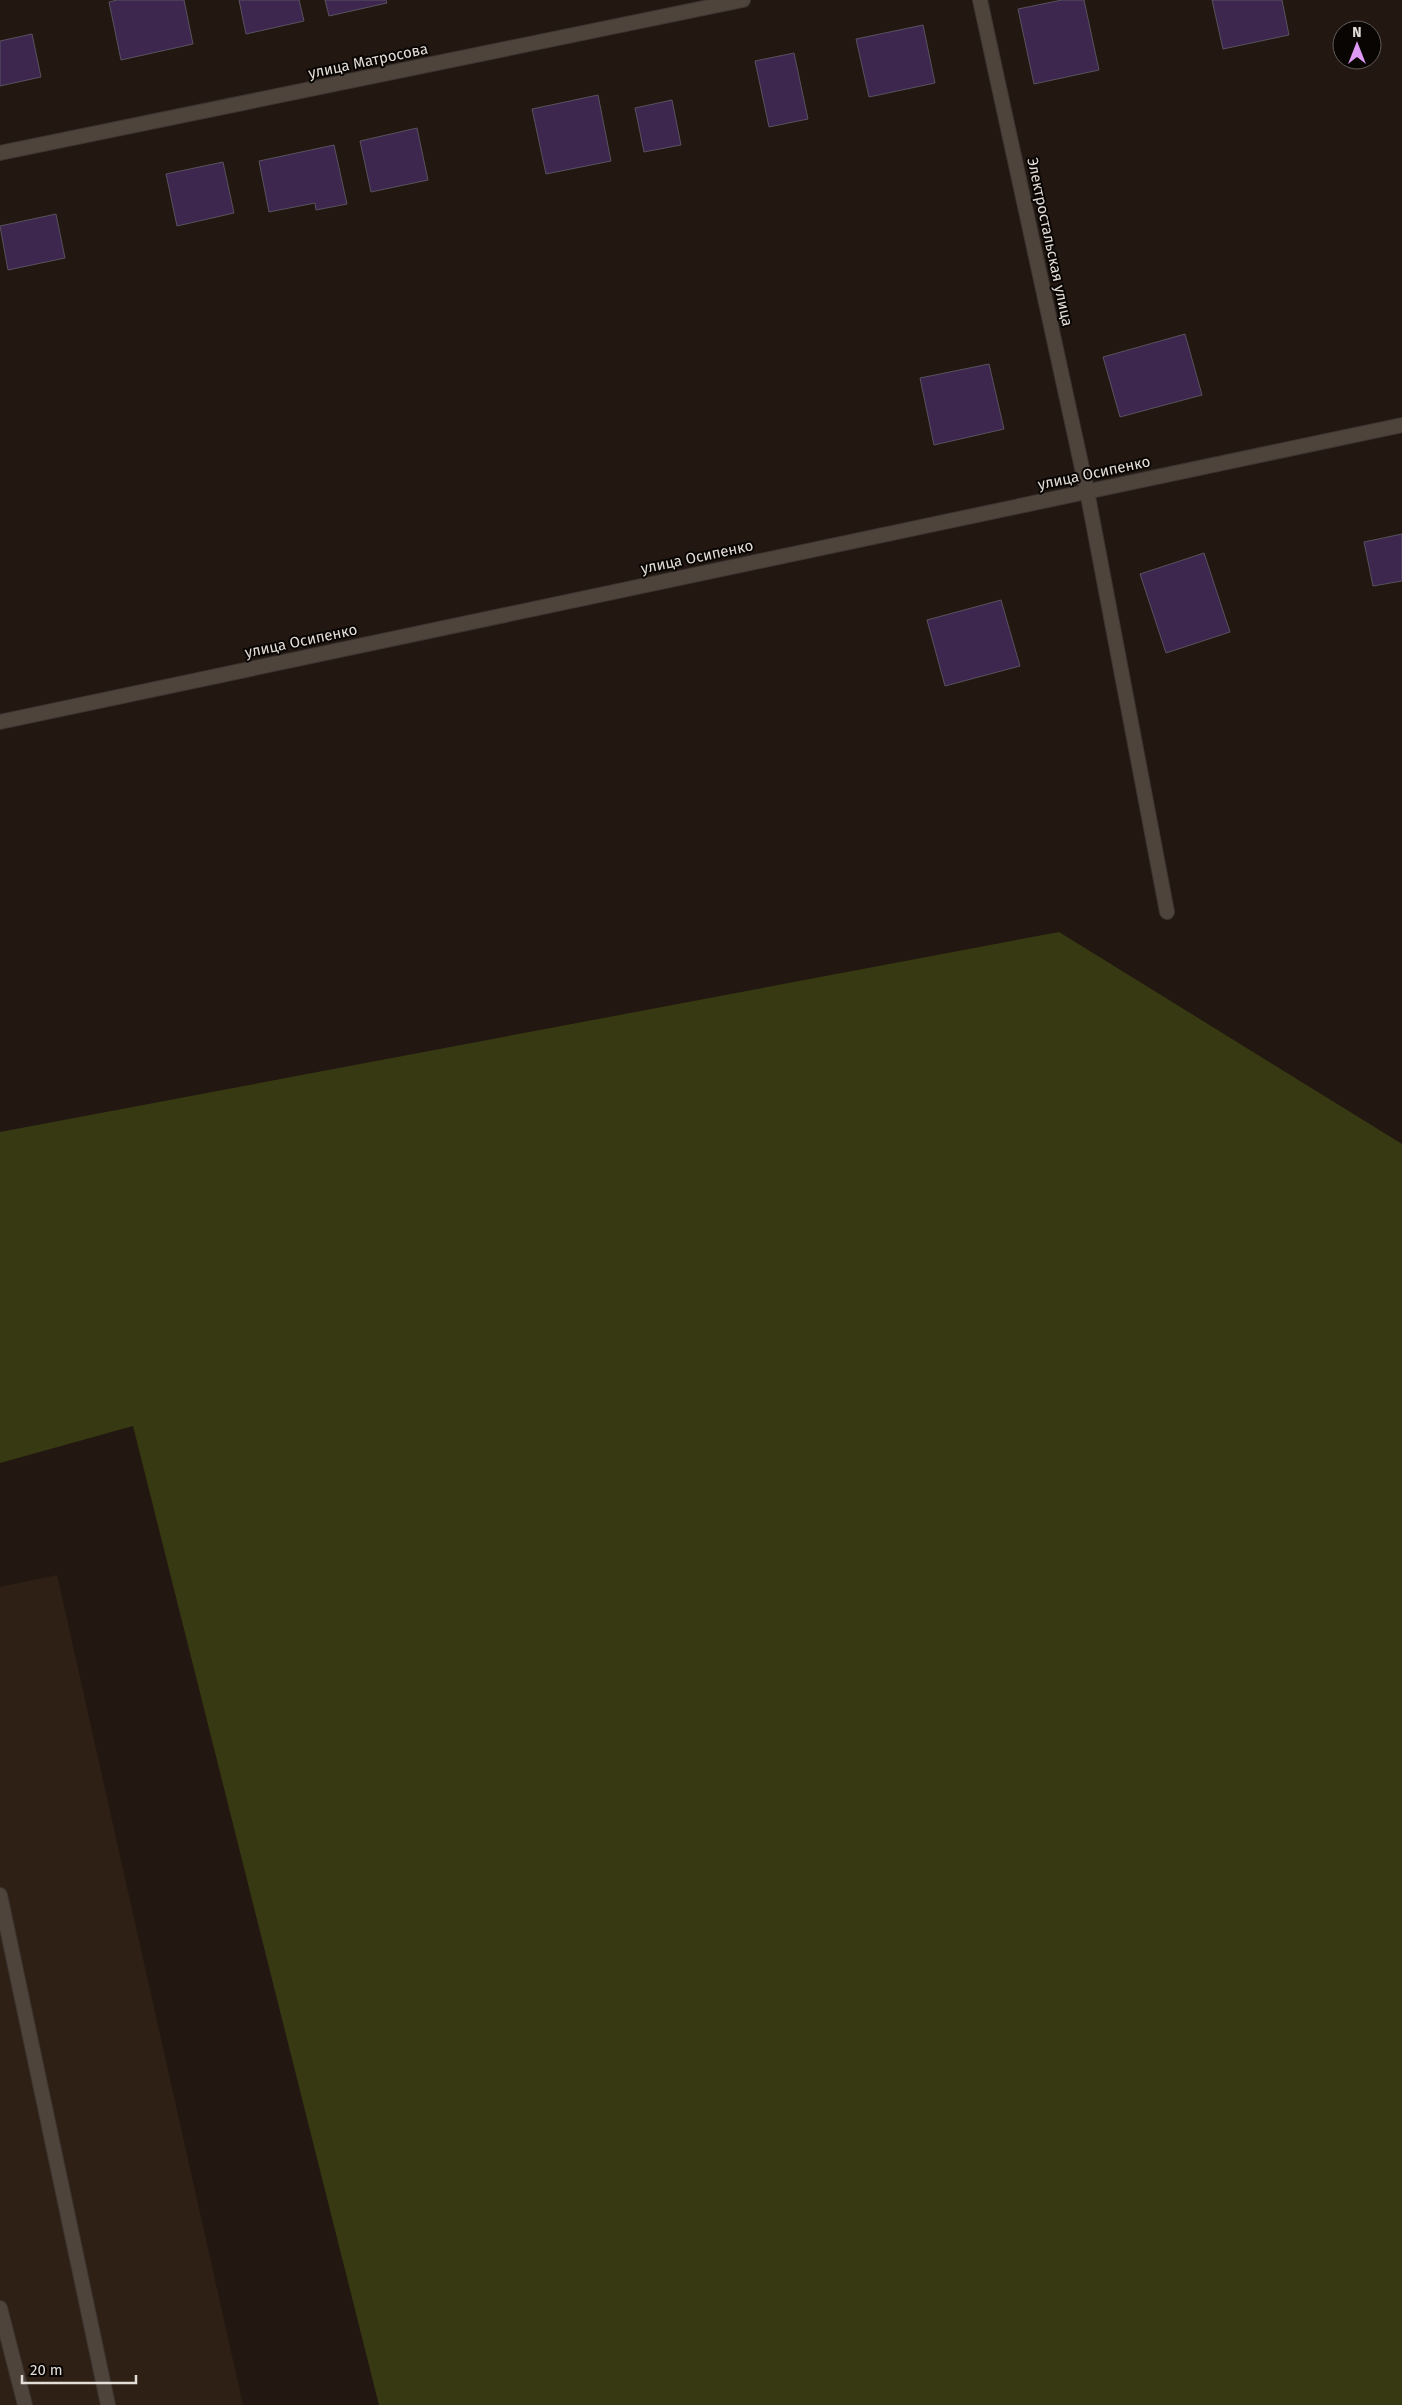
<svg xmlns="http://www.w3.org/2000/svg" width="1402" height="2405" font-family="'Fira Sans',sans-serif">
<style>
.built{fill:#2f2015}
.green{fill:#373912}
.building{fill:#3d274e;stroke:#58525e}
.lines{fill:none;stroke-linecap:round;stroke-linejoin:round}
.service-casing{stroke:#3b3430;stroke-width:16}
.minor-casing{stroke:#3b3430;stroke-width:16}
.service{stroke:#4f443c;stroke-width:14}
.minor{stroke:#4f443c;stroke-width:14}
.labels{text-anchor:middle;stroke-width:4;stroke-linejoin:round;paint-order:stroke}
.street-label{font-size:15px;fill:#e3ddd8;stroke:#080503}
</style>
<rect width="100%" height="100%" fill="#221811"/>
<path class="built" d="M57 1575 243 2405H0V1587Z"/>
<path class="green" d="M1059 932 1402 1144V2405H379L133 1426 0 1463V1132Z"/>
<path class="building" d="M117 0H184L193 44 121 60 109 2Z
M239 0H299L304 21 246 34Z
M325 0H386L387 3 329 16Z
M1062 0H1084L1099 70 1034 84 1018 9Z
M1212 0H1282L1289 35 1223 49Z
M923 25 935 83 869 97 856 39Z
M32 34 41 77 0 86V41Z
M794 53 808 119 769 127 755 61Z
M598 95 611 161 546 174 532 109Z
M672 100 681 145 644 152 635 108Z
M417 128 428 180 371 192 360 141Z
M334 145 347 204 316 210 315 203 269 212 259 161Z
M223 162 234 213 177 226 166 174Z
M56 214 65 258 8 270 0 226Z
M1185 334 1202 395 1120 417 1103 357Z
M989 364 1004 429 934 445 920 378Z
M1402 534V581L1373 586 1364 542Z
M1204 553 1230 632 1166 653 1140 574Z
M1001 600 1020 666 945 686 927 620Z"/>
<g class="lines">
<g class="service-casing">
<path id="service" d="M1087 491 1167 912
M0 1895 108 2405
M0 2308 25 2405"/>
</g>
<g class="minor-casing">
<path id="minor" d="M980 0 1087 491
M0 153 743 0
M0 722 1402 425"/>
</g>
<use href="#service" class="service"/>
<use href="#minor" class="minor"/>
</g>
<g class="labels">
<g class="street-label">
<text transform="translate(368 61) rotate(-12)" y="5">улица Матросова</text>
<text transform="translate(1050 242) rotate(78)" y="5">Электростальская улица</text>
<text transform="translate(1094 473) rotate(-12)" y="5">улица Осипенко</text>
<text transform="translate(697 557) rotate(-12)" y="5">улица Осипенко</text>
<text transform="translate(301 641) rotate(-12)" y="5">улица Осипенко</text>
</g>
</g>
<g transform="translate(1357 45)"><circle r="24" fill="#080503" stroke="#605b58"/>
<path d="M0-4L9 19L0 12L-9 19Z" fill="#dd99f3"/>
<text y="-8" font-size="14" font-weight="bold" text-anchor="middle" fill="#e3ddd8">N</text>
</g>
<path d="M22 2375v8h114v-8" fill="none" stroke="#e3ddd8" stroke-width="2.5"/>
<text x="30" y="2375" font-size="15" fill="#e3ddd8" stroke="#080503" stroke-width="4" paint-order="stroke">20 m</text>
</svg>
